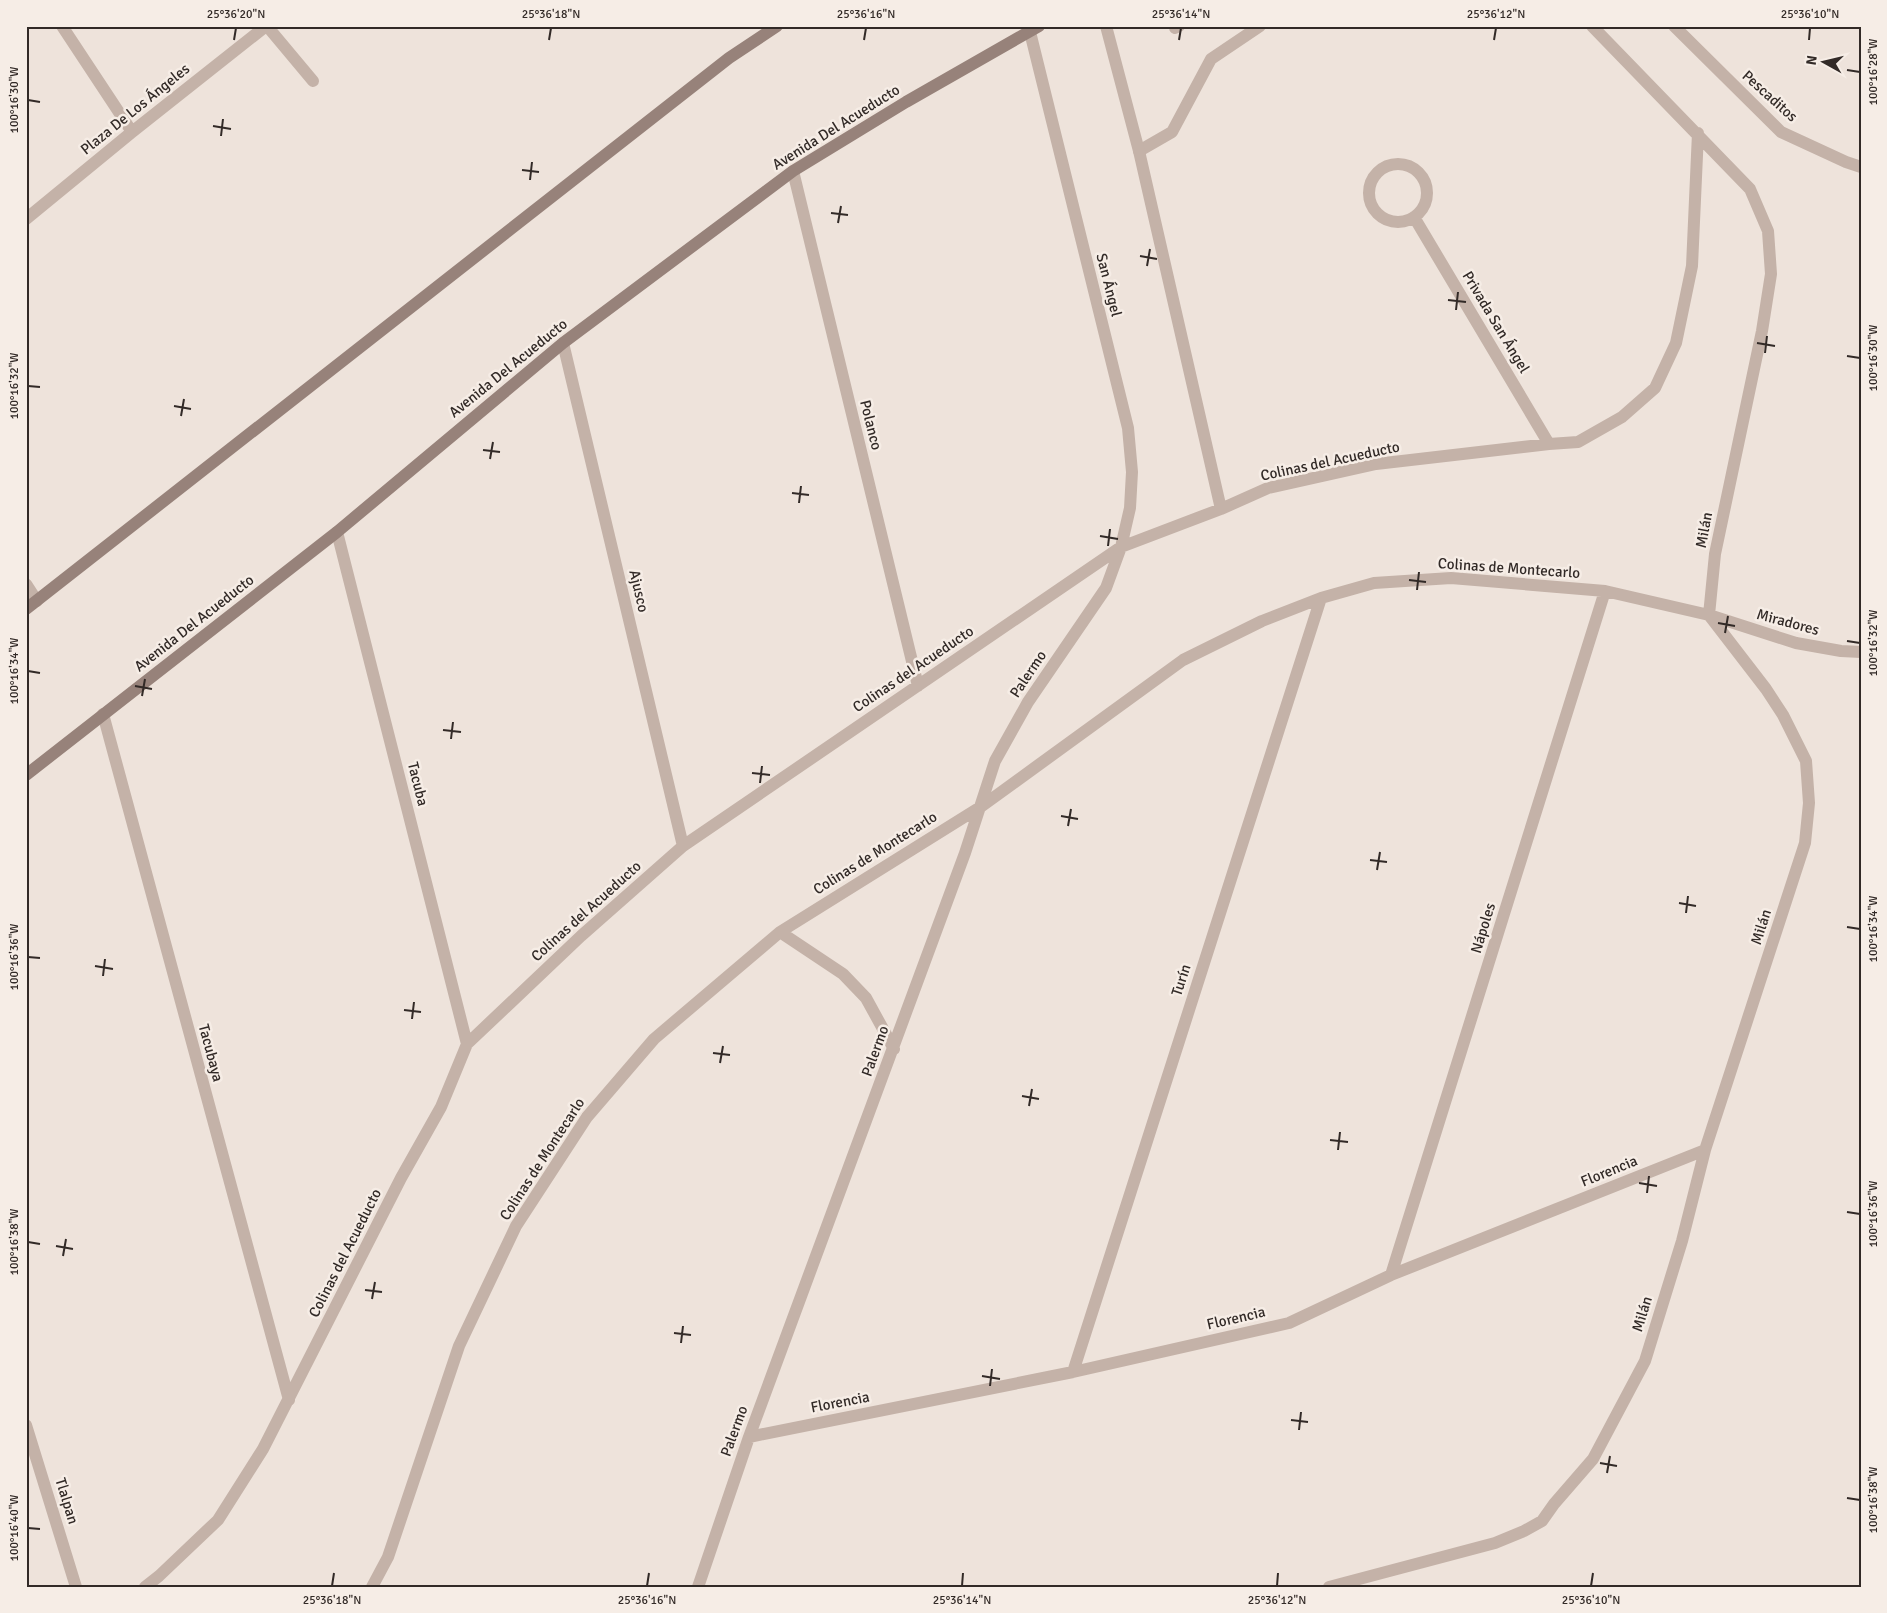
<svg xmlns="http://www.w3.org/2000/svg" width="1887" height="1613" font-family="Signika,sans-serif">
<style>
.lines{fill:none;stroke-linecap:round;stroke-linejoin:round}
.lane{stroke:#c4b2a8;stroke-width:12}
.street{stroke:#c4b2a8;stroke-width:12}
.secondary{stroke:#97827a;stroke-width:12}
.ticks{fill:none;stroke:#322a27;stroke-width:2}
.labels{text-anchor:middle;stroke-width:5;stroke-linejoin:round;paint-order:stroke}
.street-label{font-size:15px;fill:#322a27;stroke:#f6ede6}
.neatline{fill:none;stroke:#322a27;stroke-width:2}
.ticks-label{font-size:12px;text-anchor:middle;fill:#322a27}
</style>
<rect width="100%" height="100%" fill="#eee3db"/>
<g class="lines">
<path class="lane" d="M1175 28 1179 26
M1139 151 1172 132 1211 59 1260 26"/>
<path class="street" d="M62 26 132 132
M267 26 313 81
M1106 26 1139 151 1221 509
M1674 26 1781 132 1846 162 1861 167
M1369 193a29 29 0 1 1 58 0a29 29 0 1 1-58 0Z
M793 171 918 686
M1414 217 1549 444
M26 219 132 132 266 26
M563 343 683 846
M337 532 467 1044
M26 584 37 601
M103 714 289 1400
M780 932 843 974 866 998 894 1049
M1391 1275 1605 591
M1073 1372 1321 598
M26 1425 76 1587
M749 1437 1073 1372 1289 1323 1391 1275 1705 1150
M145 1587 159 1576 218 1520 263 1449 401 1178 441 1107 467 1044 581 936 683 846 1121 547 1221 509 1268 488 1376 464 1549 444 1578 442 1622 417 1655 388 1676 343 1692 266 1698 133
M372 1587 388 1557 459 1346 516 1226 587 1117 654 1039 780 932 982 806 1183 660 1262 621 1321 598 1374 583 1451 578 1605 591 1709 615 1796 643 1841 651 1861 652
M698 1587 749 1437 965 853 995 761 1028 702 1106 588 1121 547 1130 508 1132 472 1128 428 1030 32
M1329 1587 1495 1543 1524 1531 1542 1521 1554 1504 1593 1459 1645 1361 1682 1241 1705 1150 1805 843 1809 803 1806 761 1783 715 1766 689 1709 615 1715 554 1762 331 1771 274 1768 231 1750 189 1592 26"/>
<path class="secondary" d="M26 609 729 58 777 26
M26 775 337 532 563 343 793 171 906 102 1039 26"/>
</g>
<path class="ticks" d="M234 40 236 28M549 40 551 28M864 40 866 28M1179 40 1181 28M1494 40 1496 28M1809 40 1810 28M1847 70 1860 72M28 100 40 102M213 126 231 129M221 136 223 119M522 170 539 172M530 180 532 162M831 213 848 215M838 223 841 206M1140 256 1157 259M1147 266 1150 249M1448 300 1466 302M1456 310 1458 292M1757 343 1775 346M1765 353 1767 336M1847 356 1860 358M28 386 40 387M174 406 191 409M181 416 184 399M483 450 500 452M490 459 493 442M792 493 809 495M799 503 801 486M1100 536 1118 539M1108 546 1110 529M1409 580 1426 582M1417 590 1419 572M1718 623 1735 626M1725 633 1728 616M1847 641 1860 643M28 671 40 673M135 686 152 689M142 696 145 679M443 730 461 732M451 739 453 722M752 773 770 775M760 783 762 766M1061 816 1078 819M1068 826 1071 809M1370 860 1387 862M1377 870 1380 852M1679 903 1696 906M1686 913 1688 896M1847 927 1860 929M28 957 40 958M95 966 113 969M103 976 105 959M404 1010 421 1012M412 1019 414 1002M713 1053 730 1055M720 1063 723 1046M1022 1096 1039 1099M1029 1106 1032 1089M1330 1140 1348 1142M1338 1150 1340 1132M1639 1183 1657 1186M1647 1193 1649 1176M1847 1212 1860 1214M28 1242 40 1244M56 1246 73 1249M63 1256 66 1239M365 1290 382 1292M372 1299 375 1282M674 1333 691 1335M681 1343 683 1326M982 1376 1000 1379M990 1386 992 1369M1291 1420 1308 1422M1299 1430 1301 1412M1600 1463 1617 1466M1607 1473 1610 1456M1847 1498 1860 1500M28 1528 40 1529M332 1586 334 1573M647 1586 649 1573M962 1586 963 1573M1277 1586 1278 1573M1591 1586 1593 1573"/>
<g class="labels">
<g class="street-label">
<text transform="translate(1770 96) rotate(42)" y="5">Pescaditos</text>
<text transform="translate(135 109) rotate(-39)" y="5">Plaza De Los Ángeles</text>
<text transform="translate(836 127) rotate(-32)" y="5">Avenida Del Acueducto</text>
<text transform="translate(1109 285) rotate(76)" y="5">San Ángel</text>
<text transform="translate(1496 322) rotate(59)" y="5">Privada San Ángel</text>
<text transform="translate(508 368) rotate(-39)" y="5">Avenida Del Acueducto</text>
<text transform="translate(871 425) rotate(76)" y="5">Polanco</text>
<text transform="translate(1330 461) rotate(-12)" y="5">Colinas del Acueducto</text>
<text transform="translate(1704 530) rotate(-79)" y="5">Milán</text>
<text transform="translate(1509 568) rotate(4)" y="5">Colinas de Montecarlo</text>
<text transform="translate(639 591) rotate(77)" y="5">Ajusco</text>
<text transform="translate(1788 622) rotate(15)" y="5">Miradores</text>
<text transform="translate(194 623) rotate(-38)" y="5">Avenida Del Acueducto</text>
<text transform="translate(913 669) rotate(-34)" y="5">Colinas del Acueducto</text>
<text transform="translate(1028 674) rotate(-56)" y="5">Palermo</text>
<text transform="translate(418 784) rotate(76)" y="5">Tacuba</text>
<text transform="translate(875 853) rotate(-32)" y="5">Colinas de Montecarlo</text>
<text transform="translate(586 911) rotate(-42)" y="5">Colinas del Acueducto</text>
<text transform="translate(1761 927) rotate(-72)" y="5">Milán</text>
<text transform="translate(1483 928) rotate(-73)" y="5">Nápoles</text>
<text transform="translate(1181 980) rotate(-72)" y="5">Turín</text>
<text transform="translate(875 1051) rotate(-70)" y="5">Palermo</text>
<text transform="translate(211 1053) rotate(75)" y="5">Tacubaya</text>
<text transform="translate(542 1159) rotate(-57)" y="5">Colinas de Montecarlo</text>
<text transform="translate(1609 1171) rotate(-22)" y="5">Florencia</text>
<text transform="translate(345 1253) rotate(-63)" y="5">Colinas del Acueducto</text>
<text transform="translate(1642 1314) rotate(-73)" y="5">Milán</text>
<text transform="translate(1236 1318) rotate(-13)" y="5">Florencia</text>
<text transform="translate(840 1402) rotate(-11)" y="5">Florencia</text>
<text transform="translate(734 1431) rotate(-70)" y="5">Palermo</text>
<text transform="translate(67 1501) rotate(73)" y="5">Tlalpan</text>
</g>
</g>
<rect width="1887" height="1613" fill="none" stroke="#f6ede6" stroke-width="55"/>
<g transform="translate(1824 62) rotate(278)" stroke="#f6ede6" stroke-width="4" paint-order="stroke">
<path d="M0-4L9 19L0 12L-9 19Z" fill="#322a27"/>
<text y="-8" font-size="14" font-weight="bold" text-anchor="middle" fill="#322a27">N</text>
</g>
<rect x="28" y="28" width="1832" height="1558" class="neatline"/>
<g class="ticks-label">
<text x="236" y="18">25°36'20"N</text>
<text x="551" y="18">25°36'18"N</text>
<text x="866" y="18">25°36'16"N</text>
<text x="1181" y="18">25°36'14"N</text>
<text x="1496" y="18">25°36'12"N</text>
<text x="1810" y="18">25°36'10"N</text>
<text transform="translate(1873 72) rotate(-90)" y="4">100°16'28"W</text>
<text transform="translate(14 100) rotate(-90)" y="4">100°16'30"W</text>
<text transform="translate(1873 358) rotate(-90)" y="4">100°16'30"W</text>
<text transform="translate(14 386) rotate(-90)" y="4">100°16'32"W</text>
<text transform="translate(1873 643) rotate(-90)" y="4">100°16'32"W</text>
<text transform="translate(14 671) rotate(-90)" y="4">100°16'34"W</text>
<text transform="translate(1873 929) rotate(-90)" y="4">100°16'34"W</text>
<text transform="translate(14 957) rotate(-90)" y="4">100°16'36"W</text>
<text transform="translate(1873 1214) rotate(-90)" y="4">100°16'36"W</text>
<text transform="translate(14 1242) rotate(-90)" y="4">100°16'38"W</text>
<text transform="translate(1873 1500) rotate(-90)" y="4">100°16'38"W</text>
<text transform="translate(14 1528) rotate(-90)" y="4">100°16'40"W</text>
<text x="332" y="1604">25°36'18"N</text>
<text x="647" y="1604">25°36'16"N</text>
<text x="962" y="1604">25°36'14"N</text>
<text x="1277" y="1604">25°36'12"N</text>
<text x="1591" y="1604">25°36'10"N</text>
</g>
</svg>
